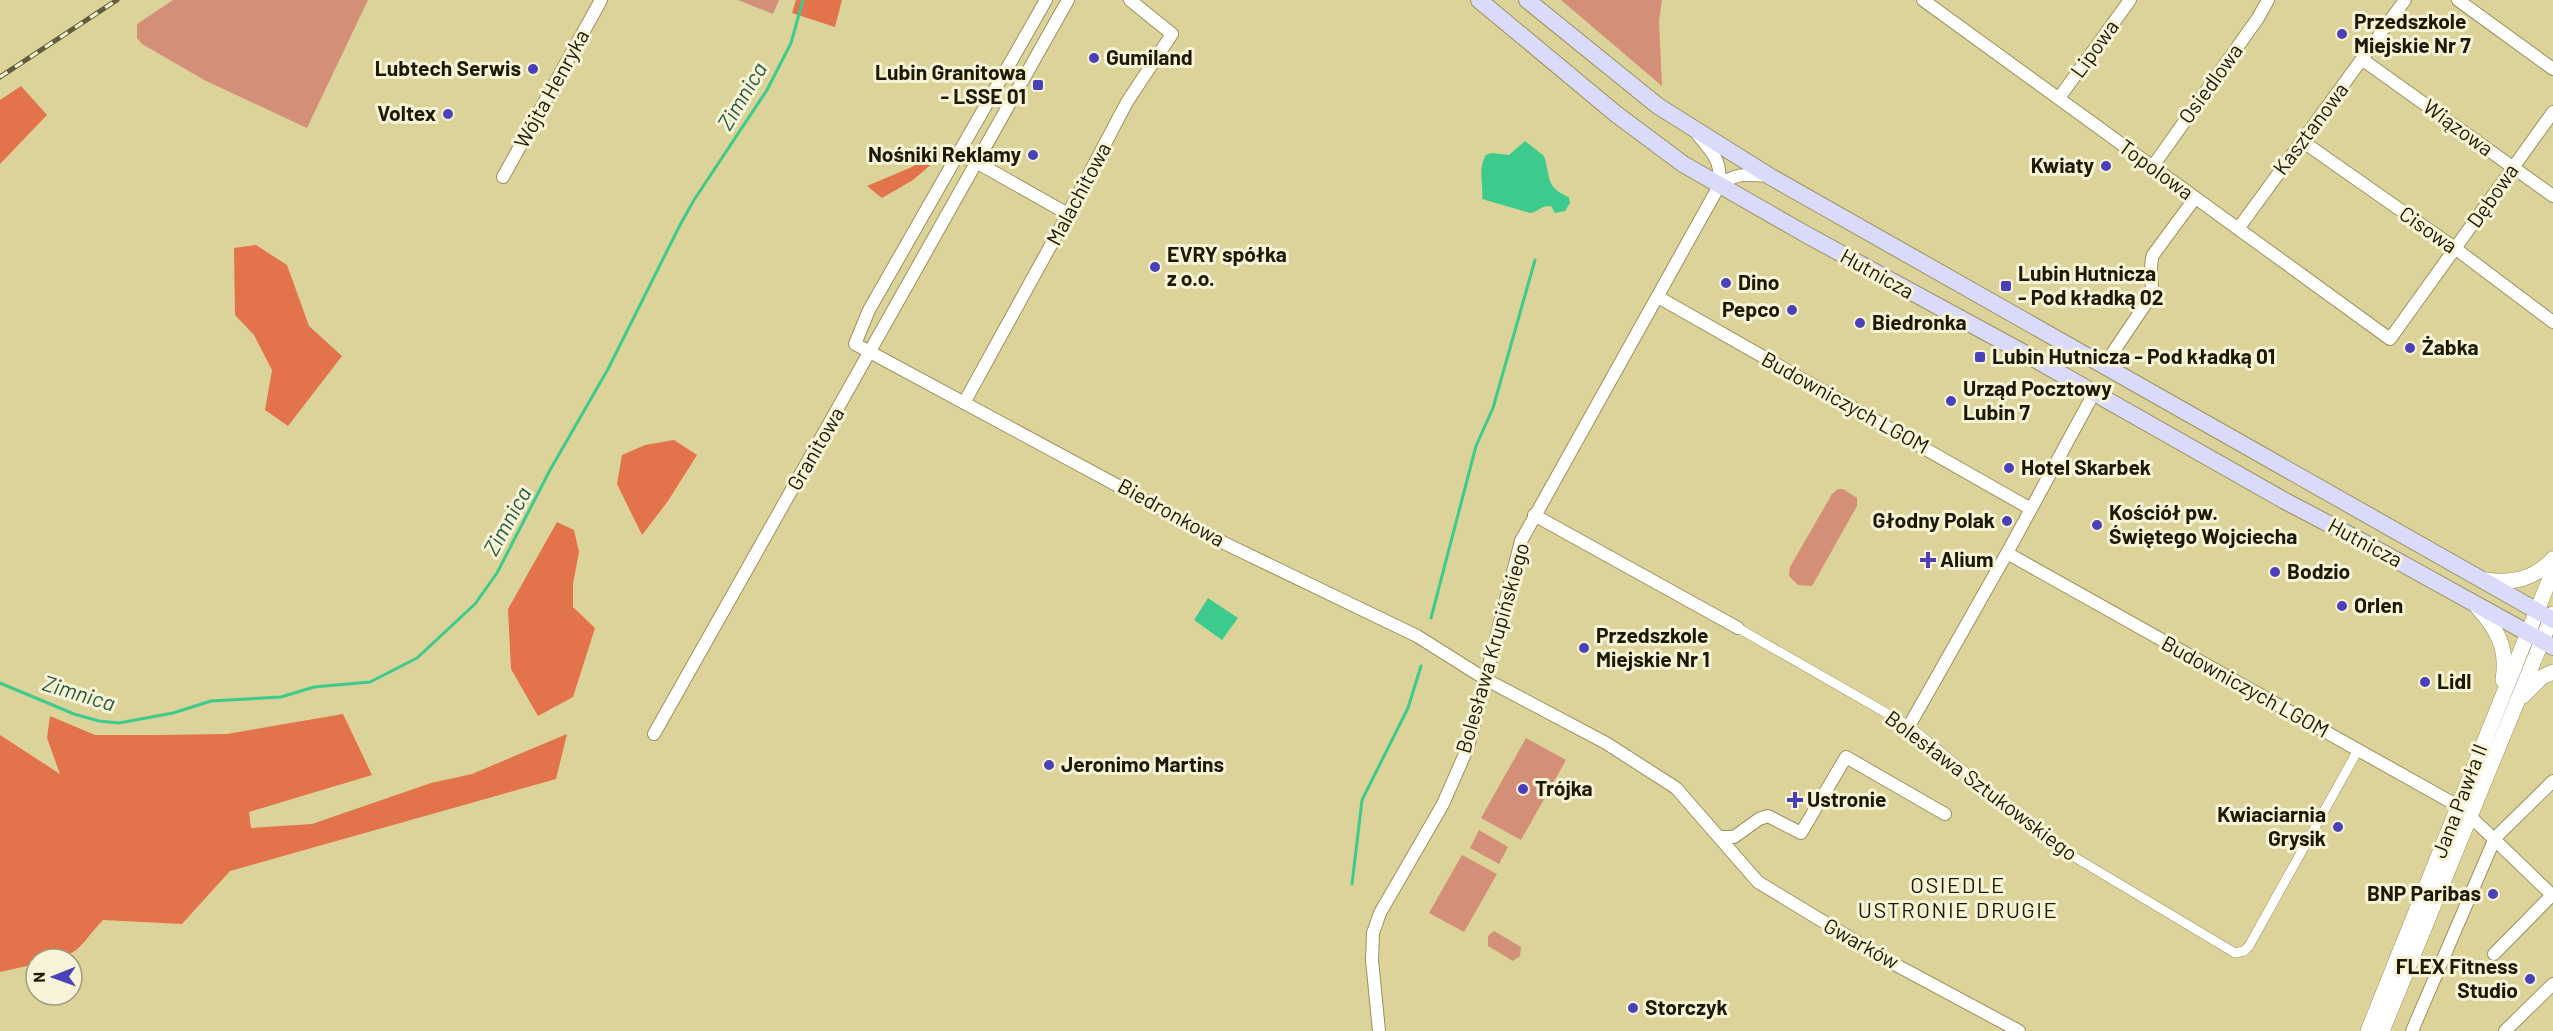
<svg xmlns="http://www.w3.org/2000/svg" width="2553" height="1031" font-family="Barlow,sans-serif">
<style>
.green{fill:#d38f77}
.forest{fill:#e2734a}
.water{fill:#3dca8d}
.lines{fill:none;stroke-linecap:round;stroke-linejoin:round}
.stream{stroke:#3dca8d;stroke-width:3}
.pedestrian-casing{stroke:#9b925c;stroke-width:10}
.minor-casing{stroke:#9b925c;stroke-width:14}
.tertiary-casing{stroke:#9b925c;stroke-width:16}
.secondary-casing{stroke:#9b925c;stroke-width:18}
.pedestrian{stroke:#fff;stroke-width:9}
.minor{stroke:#fff;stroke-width:12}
.tertiary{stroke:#fff;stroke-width:15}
.secondary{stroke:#dadbfa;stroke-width:16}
.rail-casing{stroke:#615c3a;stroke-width:5}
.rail{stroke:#f7f3d7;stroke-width:3;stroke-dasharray:9;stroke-linecap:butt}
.poi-dot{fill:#4a40b7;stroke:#f7f3d7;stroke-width:2}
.labels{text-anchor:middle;stroke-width:6;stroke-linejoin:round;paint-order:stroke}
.poi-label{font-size:21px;font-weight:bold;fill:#1d1a04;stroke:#f7f3d7;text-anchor:start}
.street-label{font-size:21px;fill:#1d1a04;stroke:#f7f3d7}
.water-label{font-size:22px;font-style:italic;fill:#255b41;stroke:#f7f3d7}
.neighbourhood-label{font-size:22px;letter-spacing:1.5px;fill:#1d1a04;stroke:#f7f3d7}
</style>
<rect width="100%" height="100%" fill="#dcd39b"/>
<path class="green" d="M173 0H368L307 128 206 81 142 44 137 38V24Z
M738 0H779L773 14Z
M1561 0H1662L1659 21 1662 86Z
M1838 489H1843L1857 498V506L1812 586 1798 585 1789 576 1790 567 1832 494Z
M1526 738 1566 760 1521 840 1481 818Z
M1479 830 1508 847 1499 864 1470 848Z
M1462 855 1497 874 1464 932 1429 913Z
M1494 931 1521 947 1520 956 1513 961 1488 946V936Z"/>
<path class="forest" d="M796 0H842L835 27 792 13Z
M21 86 47 115 0 164V100Z
M938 150 942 155 913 180 882 198 867 186 912 167Z
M256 245 287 265 309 326 342 356 288 426 265 410 272 370 254 335 235 315 234 248Z
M674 440 697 455 668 501 642 535 617 484 622 455 645 445Z
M557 522 574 530 579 552 573 584V607L595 628 573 697 538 716 511 669 508 609Z
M343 714 372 775 249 812 251 828 312 824 431 783 472 774 567 734 556 779 230 871 182 924 103 920C76 949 79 959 36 959V964L0 972V735L60 774 47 738 50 716 95 735H156L227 734Z"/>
<path class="water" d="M1525 141 1544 156C1551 178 1545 187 1569 197L1570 203 1565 211 1555 213 1551 206C1541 205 1538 212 1530 213L1482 199C1484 184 1477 169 1486 155L1491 153 1509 155Z
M1208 598 1238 618 1222 640 1194 620Z"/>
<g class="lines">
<path class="stream" d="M1431 618 1476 446 1493 408 1535 260
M0 683 74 714 99 721 119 723 173 713 211 701 281 697 314 687 370 682 417 658 475 604 497 573 550 470 608 369 680 225 694 200 767 90 791 43 803 0
M1352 884 1362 800 1408 708 1421 666"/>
<g class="pedestrian-casing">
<path id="pedestrian" d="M1738 628 1909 726 2056 846 2235 953 2244 951 2249 946 2358 750"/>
</g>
<g class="minor-casing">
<path id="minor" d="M1046 0 869 310 855 344 1224 543 1417 636 1487 680 1606 743 1676 788 1758 882 1885 959 2019 1031
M1923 0 2390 339 2553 112
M2458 0 2553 69
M2363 60 2553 196
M2059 98 2130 0
M2302 141 2456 249 2553 322
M958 155 976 162 1068 214
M2153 166 2258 18 2268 0
M503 177 601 0
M1719 186C1734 173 1747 174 1767 176
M2238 229 2405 0
M1658 297 2031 509 2007 553 2458 806
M2105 364 2151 296C2154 282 2148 269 2153 255L2195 198
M964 403 1068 214 1127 102 1172 34 1130 0
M2031 509 2094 393
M1534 515 1738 628
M1909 726 2007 553
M654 734 1068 0
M2470 816 2553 896
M1719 837H1734L1759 819 1768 816 1801 833 1846 757 1945 814
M2494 954 2553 894
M1379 1031 1372 960 1373 933 1380 913 1443 804 1468 747 1521 541 1719 186C1722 160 1713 154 1698 135
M2412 1031 2495 838 2553 781
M2505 1031 2553 984"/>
</g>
<g class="tertiary-casing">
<path id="tertiary" d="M2486 580C2513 584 2534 579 2553 559
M2478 608C2498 630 2508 649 2503 680
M2523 696 2542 677 2553 672
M2368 1031 2553 571
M2382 1031 2553 614"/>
</g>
<g class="secondary-casing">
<path id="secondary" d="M1479 0 1616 114 1683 164 1807 235 2024 353 2285 501 2367 544 2553 647
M1527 0 1658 106 1771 177 2553 620"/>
</g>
<use href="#pedestrian" class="pedestrian"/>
<use href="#minor" class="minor"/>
<use href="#tertiary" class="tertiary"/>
<use href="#secondary" class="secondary"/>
<g class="rail-casing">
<path id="rail" d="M0 77 117 0"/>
</g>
<use href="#rail" class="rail"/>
</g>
<g class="poi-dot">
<circle cx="2342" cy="34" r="6"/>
<circle cx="1094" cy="58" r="6"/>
<circle cx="533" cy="69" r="6"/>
<rect x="1032" y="79" width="12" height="12" rx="3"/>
<circle cx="448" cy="114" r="6"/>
<circle cx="1033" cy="155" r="6"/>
<circle cx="2106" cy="166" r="6"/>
<circle cx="1155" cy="267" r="6"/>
<circle cx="1726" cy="283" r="6"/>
<rect x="2000" y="280" width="12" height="12" rx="3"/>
<circle cx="1792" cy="310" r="6"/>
<circle cx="1860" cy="323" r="6"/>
<circle cx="2410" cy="348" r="6"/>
<rect x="1974" y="351" width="12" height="12" rx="3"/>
<circle cx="1951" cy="401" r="6"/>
<circle cx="2009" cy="468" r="6"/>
<circle cx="2007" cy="521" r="6"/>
<circle cx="2097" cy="525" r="6"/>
<path d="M1925 551h6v6h6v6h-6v6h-6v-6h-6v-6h6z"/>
<circle cx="2275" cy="572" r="6"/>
<circle cx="2342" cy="606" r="6"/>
<circle cx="1584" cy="648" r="6"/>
<circle cx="2425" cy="682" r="6"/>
<circle cx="1049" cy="765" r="6"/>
<circle cx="1523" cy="789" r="6"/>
<path d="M1792 791h6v6h6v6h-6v6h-6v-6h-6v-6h6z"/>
<circle cx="2338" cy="827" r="6"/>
<circle cx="2493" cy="894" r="6"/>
<circle cx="2530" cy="979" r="6"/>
<circle cx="1633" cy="1008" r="6"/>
</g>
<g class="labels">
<g class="poi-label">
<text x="2354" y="29">Przedszkole<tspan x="2354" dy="24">Miejskie Nr 7</tspan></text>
<text x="1106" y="65">Gumiland</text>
<text x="521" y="76" text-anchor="end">Lubtech Serwis</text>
<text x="1026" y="80" text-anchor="end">Lubin Granitowa<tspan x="1026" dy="24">- LSSE 01</tspan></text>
<text x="436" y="121" text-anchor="end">Voltex</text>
<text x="1021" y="162" text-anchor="end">Nośniki Reklamy</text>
<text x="2094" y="173" text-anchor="end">Kwiaty</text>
<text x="1167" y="262">EVRY spółka<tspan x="1167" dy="24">z o.o.</tspan></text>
<text x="2018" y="281">Lubin Hutnicza<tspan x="2018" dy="24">- Pod kładką 02</tspan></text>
<text x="1738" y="290">Dino</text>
<text x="1780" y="317" text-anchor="end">Pepco</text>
<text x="1872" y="330">Biedronka</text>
<text x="2422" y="355">Żabka</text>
<text x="1992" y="364">Lubin Hutnicza - Pod kładką 01</text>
<text x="1963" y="396">Urząd Pocztowy<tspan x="1963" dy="24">Lubin 7</tspan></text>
<text x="2021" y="475">Hotel Skarbek</text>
<text x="2109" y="520">Kościół pw.<tspan x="2109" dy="24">Świętego Wojciecha</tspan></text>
<text x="1995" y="528" text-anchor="end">Głodny Polak</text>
<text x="1940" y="567">Alium</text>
<text x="2287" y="579">Bodzio</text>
<text x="2354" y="613">Orlen</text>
<text x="1596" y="643">Przedszkole<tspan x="1596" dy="24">Miejskie Nr 1</tspan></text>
<text x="2437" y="689">Lidl</text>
<text x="1061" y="772">Jeronimo Martins</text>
<text x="1535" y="796">Trójka</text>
<text x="1807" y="807">Ustronie</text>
<text x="2326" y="822" text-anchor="end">Kwiaciarnia<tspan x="2326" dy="24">Grysik</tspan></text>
<text x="2481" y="901" text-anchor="end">BNP Paribas</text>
<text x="2518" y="974" text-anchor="end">FLEX Fitness<tspan x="2518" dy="24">Studio</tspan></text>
<text x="1645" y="1015">Storczyk</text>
</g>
<g class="street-label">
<text transform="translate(2095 49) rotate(-54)" y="7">Lipowa</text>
<text transform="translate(2211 84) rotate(-54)" y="7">Osiedlowa</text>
<text transform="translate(552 89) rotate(-61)" y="7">Wójta Henryka</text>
<text transform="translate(2458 128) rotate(36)" y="7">Wiązowa</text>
<text transform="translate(2311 129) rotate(-53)" y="7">Kasztanowa</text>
<text transform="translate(2156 170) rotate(36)" y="7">Topolowa</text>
<text transform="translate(1079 194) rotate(-62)" y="7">Malachitowa</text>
<text transform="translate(2493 196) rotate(-55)" y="7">Dębowa</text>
<text transform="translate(2428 230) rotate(35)" y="7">Cisowa</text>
<text transform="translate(1877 274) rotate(29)" y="7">Hutnicza</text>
<text transform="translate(1845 403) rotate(29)" y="7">Budowniczych LGOM</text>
<text transform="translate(816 449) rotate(-60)" y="7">Granitowa</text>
<text transform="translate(1171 513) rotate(29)" y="7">Biedronkowa</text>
<text transform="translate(2365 543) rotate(28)" y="7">Hutnicza</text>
<text transform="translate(1493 648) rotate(-74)" y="7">Bolesława Krupińskiego</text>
<text transform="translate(2245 687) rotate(29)" y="7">Budowniczych LGOM</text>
<text transform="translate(1981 786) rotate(37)" y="7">Bolesława Sztukowskiego</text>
<text transform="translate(2460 801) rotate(-69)" y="7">Jana Pawła II</text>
<text transform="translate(1861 944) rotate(29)" y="7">Gwarków</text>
</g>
<g class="water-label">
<text transform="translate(742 96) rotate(-59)" y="8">Zimnica</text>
<text transform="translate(507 521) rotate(-61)" y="8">Zimnica</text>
<text transform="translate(79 693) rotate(17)" y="8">Zimnica</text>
</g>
<g class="neighbourhood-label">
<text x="1958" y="893">OSIEDLE<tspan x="1958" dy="25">USTRONIE DRUGIE</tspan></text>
</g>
</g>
<g transform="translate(54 977) rotate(269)"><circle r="28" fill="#f7f3d7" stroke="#a09c83" stroke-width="1.5"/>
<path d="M0-4.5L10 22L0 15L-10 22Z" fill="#4a40b7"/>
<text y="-9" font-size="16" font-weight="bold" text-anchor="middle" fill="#1d1a04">N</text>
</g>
</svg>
